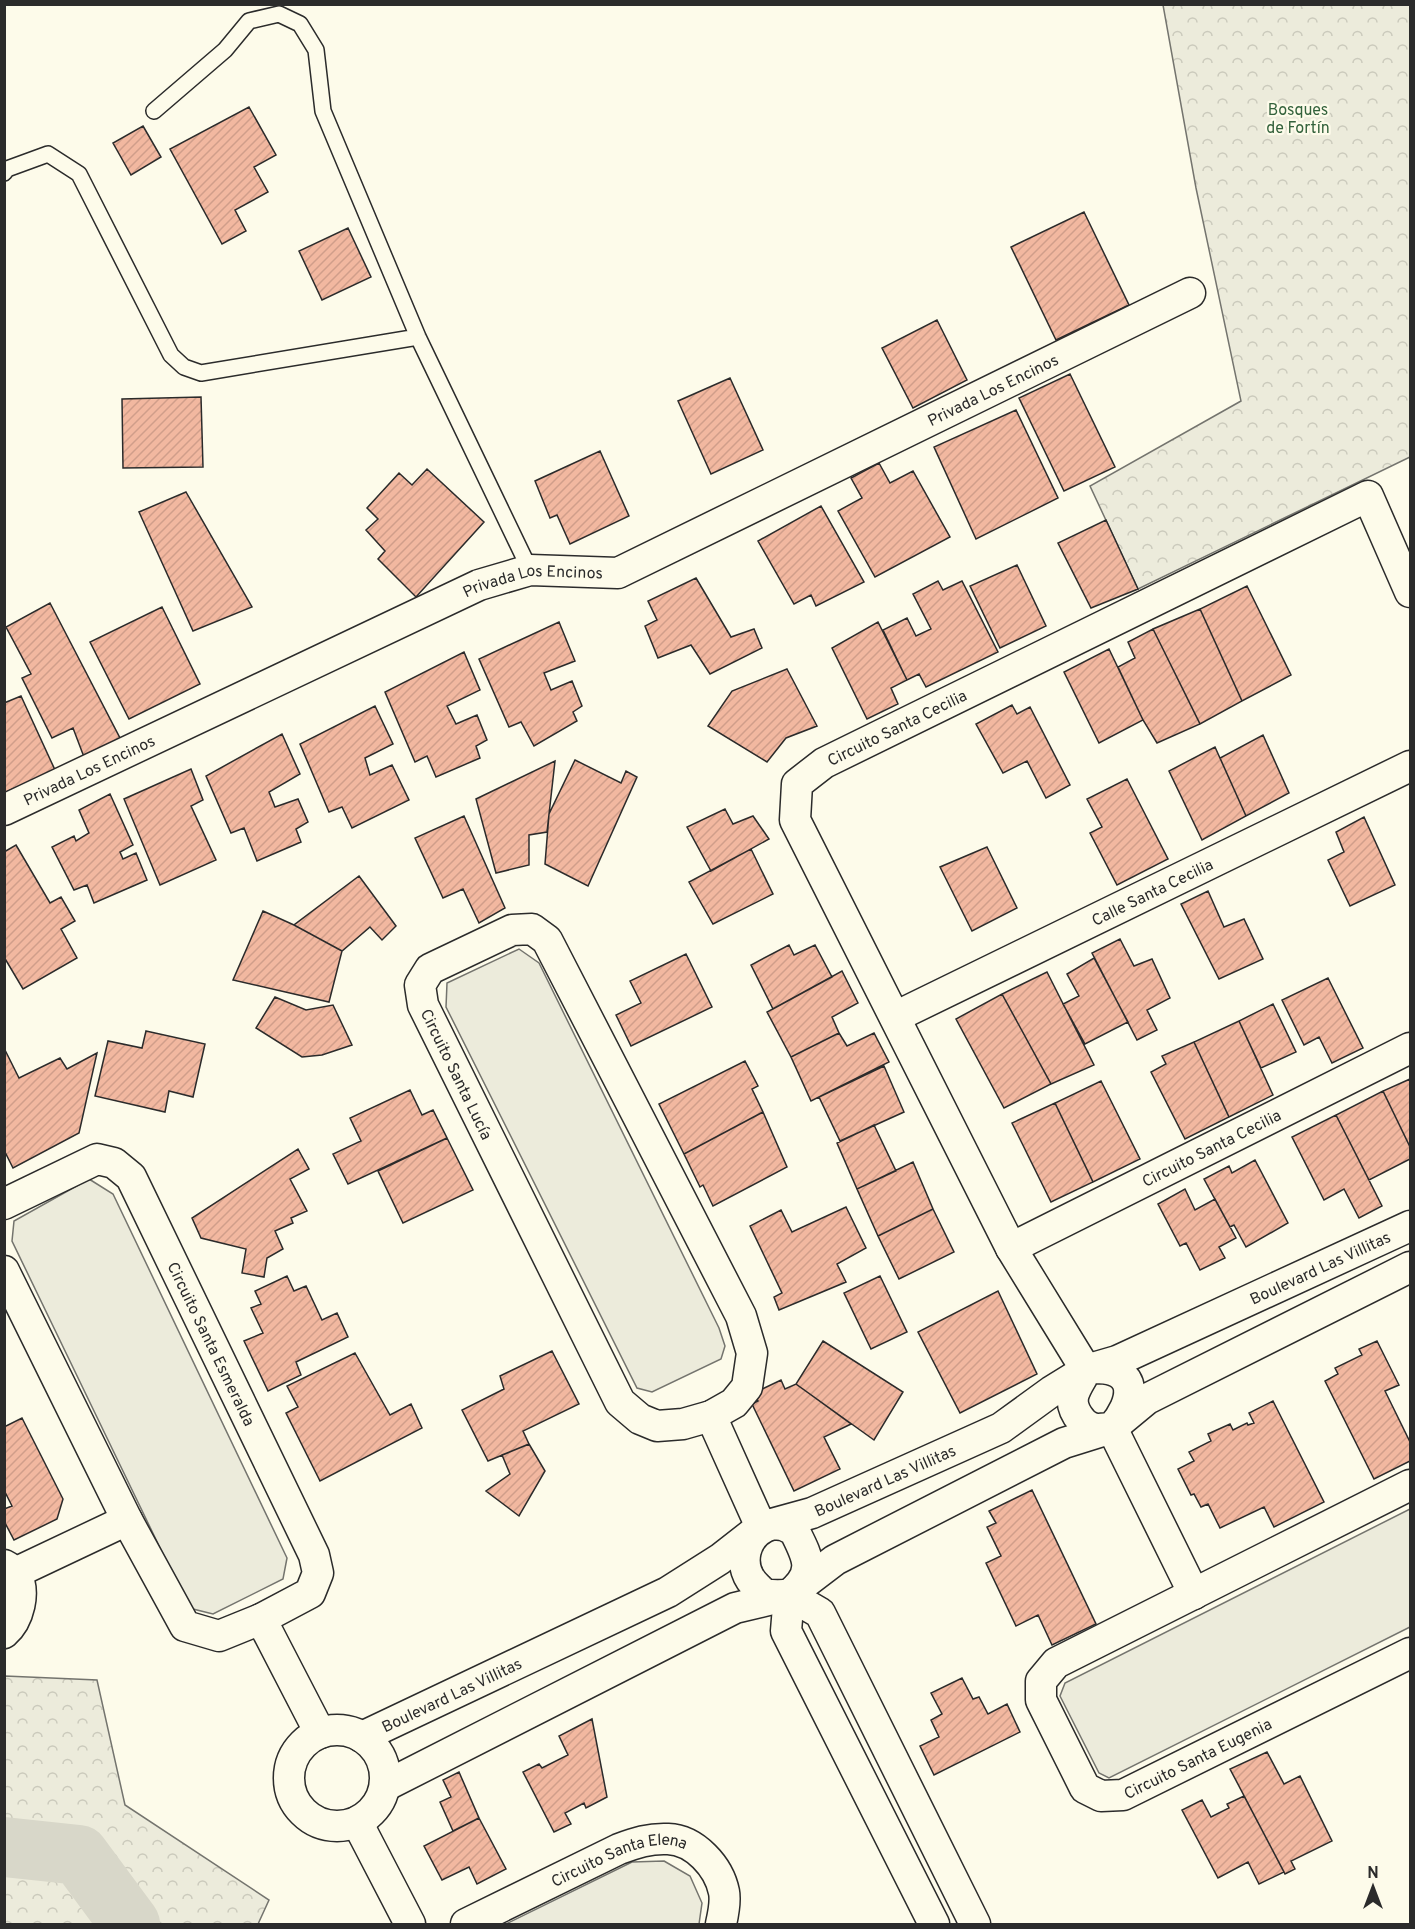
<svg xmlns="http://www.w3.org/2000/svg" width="1415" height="1929" font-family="Overpass,sans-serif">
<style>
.green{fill:#ecebdb;stroke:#74746e;stroke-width:1.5}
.forest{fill:url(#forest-crowns);stroke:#74746e;stroke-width:1.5}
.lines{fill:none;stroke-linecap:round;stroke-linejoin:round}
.river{stroke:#d8d7c9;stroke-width:60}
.building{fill:url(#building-hatch);stroke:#2b2b2b;stroke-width:1.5}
.service-casing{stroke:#2b2b2b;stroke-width:18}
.minor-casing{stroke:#2b2b2b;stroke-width:33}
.service{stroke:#fdfbea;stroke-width:15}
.minor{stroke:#fdfbea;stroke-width:30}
.labels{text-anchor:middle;stroke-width:4.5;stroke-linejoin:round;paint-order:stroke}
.park-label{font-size:16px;fill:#34623c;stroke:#fdfbea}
.street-label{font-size:16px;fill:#2b2b2b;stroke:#fdfbea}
</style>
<defs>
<pattern id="forest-crowns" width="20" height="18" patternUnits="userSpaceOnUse" patternTransform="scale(1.5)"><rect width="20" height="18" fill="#ecebdb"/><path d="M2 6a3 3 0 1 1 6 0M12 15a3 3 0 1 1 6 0" fill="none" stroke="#cbcabc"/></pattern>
<pattern id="building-hatch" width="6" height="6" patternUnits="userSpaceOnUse" patternTransform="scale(1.5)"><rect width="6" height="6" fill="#f2b8a0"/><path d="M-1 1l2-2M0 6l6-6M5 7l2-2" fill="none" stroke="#d09e8a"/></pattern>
</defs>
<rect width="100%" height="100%" fill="#fdfbea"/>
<path class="green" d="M519 949 539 963 719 1328 725 1346 721 1359 652 1392 637 1388 446 1007 447 983Z
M89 1179 113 1194 287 1558 283 1579 213 1614 189 1608 12 1241 14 1221Z
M1410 1509V1627L1109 1778 1099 1773 1060 1696 1065 1683Z
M664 1861 690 1876 702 1903 699 1924H506L632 1862Z"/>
<path class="forest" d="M1163 5H1410V457L1138 589 1090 486 1241 401 1196 188Z
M5 1676 97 1680 125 1805 269 1900 258 1924H5Z"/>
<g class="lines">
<path class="river" d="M4 1847 79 1855 130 1924"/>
</g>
<path class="building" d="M249 107 276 155 254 167 268 192 235 210 246 231 222 244 170 149Z
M143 126 161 157 131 175 113 143Z
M1084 212 1129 305 1056 340 1011 247Z
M348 228 371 277 322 300 299 251Z
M937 320 967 380 913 408 882 348Z
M1070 374 1115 467 1064 491 1019 398Z
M730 378 763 450 711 474 678 401Z
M201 397 203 467 123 468 122 399Z
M1016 410 1058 498 976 539 934 447Z
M600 451 629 516 570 544 557 515 550 518 535 481Z
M879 463 890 483 913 471 950 537 875 577 838 511 862 498 851 478Z
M427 469 484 522 416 597 378 559 385 551 366 530 378 519 367 508 399 473 412 485Z
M186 492 252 607 193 631 139 512Z
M821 506 864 582 816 606 811 595 794 604 758 541Z
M1106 520 1138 589 1091 608 1058 543Z
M1017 565 1046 626 1000 648 970 586Z
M696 578 731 637 754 629 762 648 710 674 691 645 658 658 645 626 657 620 648 601Z
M938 581 943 590 962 581 998 652 926 687 919 674 907 680 883 630 907 618 916 636 931 629 913 594Z
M1247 586 1291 675 1242 701 1200 609Z
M50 603 121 740 84 757 73 728 52 738 22 678 31 674 6 627Z
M162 607 200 684 129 719 90 642Z
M1200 609 1242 701 1200 724 1153 629Z
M559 622 575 661 544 673 551 690 572 681 582 706 573 712 577 721 534 746 521 722 509 727 479 659Z
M878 622 907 680 891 688 898 704 867 719 832 648Z
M1153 629 1200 724 1157 743 1143 720 1118 667 1135 658 1128 642Z
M1109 649 1143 720 1099 743 1064 672Z
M464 652 480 690 447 706 456 724 477 715 487 740 476 746 480 758 436 777 427 756 415 762 385 692Z
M787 669 817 726 786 738 767 762 708 726 732 691Z
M21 696 55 770 4 793V703Z
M1012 705 1017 714 1030 707 1070 785 1046 798 1027 761 1003 773 976 724Z
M375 706 393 744 365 758 370 775 392 765 409 800 352 828 342 807 329 812 300 744Z
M282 734 300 774 269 792 275 807 298 799 308 822 296 829 301 842 257 861 244 828 231 833 206 776Z
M1263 735 1289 793 1246 816 1220 758Z
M1215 747 1246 816 1202 840 1169 771Z
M575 760 621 783 626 771 637 777 588 886 545 864 549 814Z
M555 761 547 832 529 835V865L496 873 476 799Z
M191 769 203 800 191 806 216 860 160 885 124 799Z
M1127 779 1168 859 1117 885 1090 833 1102 827 1087 799Z
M110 794 133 845 120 852 123 859 136 853 147 880 94 903 87 885 74 890 52 847 74 836 76 841 89 833 79 810Z
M725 809 733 824 753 816 769 839 711 871 687 827Z
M464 816 505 908 479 923 463 889 443 898 415 838Z
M1364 817 1395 885 1350 906 1328 860 1344 852 1336 832Z
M16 845 50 903 61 897 75 921 61 929 77 958 23 989 4 957V852Z
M987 847 1017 908 972 931 940 867Z
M751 849 773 894 713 924 689 882Z
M359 876 396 926 382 940 370 927 342 951 294 925Z
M1208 891 1224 927 1244 919 1263 959 1219 979 1181 904Z
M263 911 294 925 342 951 329 1002 233 980Z
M1120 939 1134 966 1152 959 1170 998 1147 1010 1157 1030 1137 1040 1092 953Z
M789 945 794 955 815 945 832 977 773 1009 751 965Z
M686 954 712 1007 631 1046 616 1015 641 1003 630 981Z
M1094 958 1128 1022 1085 1044 1063 1004 1079 996 1067 974Z
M842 971 858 1003 832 1017 839 1033 791 1057 767 1012Z
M1047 972 1094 1065 1051 1084 1002 994Z
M1328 978 1363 1048 1332 1063 1319 1037 1304 1045 1282 1000Z
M1002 994 1051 1084 1004 1108 956 1019Z
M275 997 306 1010 333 1005 352 1045 322 1055 302 1057 256 1028Z
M1273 1004 1296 1052 1261 1068 1239 1021Z
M1239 1021 1273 1095 1229 1117 1194 1042Z
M146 1031 205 1044 193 1097 169 1091 165 1112 95 1096 108 1041 142 1048Z
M839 1033 847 1046 874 1033 889 1062 811 1101 791 1057Z
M1194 1042 1229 1117 1185 1139 1151 1072 1166 1064 1162 1056Z
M4 1048 19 1078 60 1058 67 1069 97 1053 79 1133 13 1168 4 1150Z
M745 1061 758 1086 752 1089 763 1112 684 1154 659 1104Z
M884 1066 904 1112 840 1141 819 1097Z
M1410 1079V1147L1383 1091Z
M1101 1081 1140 1159 1093 1182 1055 1103Z
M410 1090 422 1115 433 1110 447 1138 348 1184 333 1154 361 1141 350 1118Z
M1383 1091 1410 1147V1159L1369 1180 1336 1115Z
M1055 1103 1093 1182 1051 1202 1012 1123Z
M763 1112 787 1167 713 1206 703 1185 700 1187 684 1154Z
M1336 1115 1382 1206 1359 1218 1344 1189 1324 1200 1292 1137Z
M874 1125 896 1171 857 1189 837 1143Z
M447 1138 473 1190 403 1223 378 1171Z
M298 1149 309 1169 290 1179 307 1211 291 1218 293 1223 275 1231 283 1249 267 1258 264 1277 242 1273 246 1249 201 1238 192 1218Z
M1255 1160 1288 1223 1246 1247 1234 1225 1230 1227 1204 1179 1229 1166 1232 1173Z
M913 1162 933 1209 878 1236 857 1189Z
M1185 1189 1195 1210 1215 1199 1236 1238 1219 1247 1225 1258 1200 1270 1186 1243 1180 1246 1158 1204Z
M846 1207 866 1248 837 1264 846 1282 779 1310 774 1297 782 1293 750 1226 781 1210 792 1232Z
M933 1209 954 1252 899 1279 878 1236Z
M287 1276 294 1291 306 1286 322 1320 337 1313 348 1337 296 1362 301 1375 268 1391 244 1341 263 1333 251 1308 261 1304 255 1291Z
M880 1276 907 1332 871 1349 844 1293Z
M998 1291 1037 1374 960 1413 918 1332Z
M823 1341 903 1392 874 1440 796 1384Z
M1377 1341 1399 1385 1385 1391 1410 1442V1461L1374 1479 1325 1381 1338 1374 1335 1368 1362 1355 1359 1349Z
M552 1351 579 1404 523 1431 529 1444 488 1461 462 1410 504 1389 500 1376Z
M355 1353 390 1415 411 1404 422 1428 320 1481 286 1413 298 1407 287 1386Z
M781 1380 785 1389 796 1384 851 1424 824 1437 840 1469 794 1491 752 1404 758 1401 754 1393Z
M1273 1401 1324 1502 1274 1527 1264 1507 1220 1528 1208 1504 1201 1507 1194 1494 1191 1495 1178 1469 1194 1461 1189 1452 1211 1441 1208 1434 1230 1424 1233 1430 1247 1423 1248 1425 1254 1423 1249 1413Z
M22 1418 63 1499 57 1519 14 1540 4 1521V1509L12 1506 4 1490V1427Z
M529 1444 545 1471 519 1516 486 1491 510 1474 502 1455Z
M1032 1490 1096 1624 1052 1645 1038 1615 1016 1626 986 1563 1001 1556 987 1527 996 1523 989 1511Z
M962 1678 973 1699 979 1697 988 1714 1007 1704 1020 1732 934 1775 920 1746 939 1737 931 1720 942 1714 931 1693Z
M592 1719 607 1797 586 1808 584 1803 565 1813 571 1824 554 1832 523 1772 539 1764 542 1768 568 1755 559 1736Z
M1267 1752 1284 1784 1300 1776 1332 1841 1291 1861 1295 1869 1285 1874 1230 1769Z
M459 1772 479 1818 453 1831 440 1802 451 1797 443 1780Z
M1244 1796 1284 1872 1259 1884 1248 1862 1218 1878 1182 1810 1202 1800 1211 1817 1229 1808 1227 1804Z
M479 1818 506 1869 477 1884 469 1867 442 1880 424 1846Z"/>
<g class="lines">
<g class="service-casing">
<path id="service" d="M154 111 225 50 249 21 279 14 300 24 316 50 323 111 418 337 530 570
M4 173 7 169 48 154 79 174 171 355 184 367 201 373 418 337"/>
</g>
<g class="minor-casing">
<g id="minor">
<path id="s1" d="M4 810 479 585 530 570 618 573 1190 293"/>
<path d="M532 929 547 940 741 1316 752 1353 747 1387 734 1403 711 1416 683 1424 657 1426 640 1419 620 1402 423 1005 420 985 430 969 512 930Z"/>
<path id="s2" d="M895 1017 1410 766"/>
<path id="s3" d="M4 1204 97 1159 114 1163 131 1177 314 1555 318 1573 310 1593 261 1619 219 1636 185 1626 127 1520 4 1271"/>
<path id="s4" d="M1011 1248 1410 1048"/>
<path d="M1095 1368C1140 1368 1135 1402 1112 1428 1106 1428 1098 1430 1092 1428 1081 1424 1071 1409 1073 1397 1075 1387 1082 1379 1086 1370Z"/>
<path id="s5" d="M1086 1370 1011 1248 795 820 797 784 824 763 1368 496 1410 592"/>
<path d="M711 1416 761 1527"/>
<path d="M1112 1428 1194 1594"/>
<path id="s6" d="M1410 1485 1056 1663 1041 1681V1700L1085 1788 1101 1796 1123 1795 1410 1653"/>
<path d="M773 1524 783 1525 794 1530C808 1558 817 1572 789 1595 782 1595 772 1596 765 1594 762 1593 760 1590 758 1588 735 1568 743 1532 773 1524Z"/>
<path d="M4 1565C8 1567 13 1571 16 1574 26 1592 19 1620 4 1633"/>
<path d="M15 1573 127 1520"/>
<path d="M261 1619 320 1733"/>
<circle cx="337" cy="1778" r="48"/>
<path id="s7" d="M362 1737 668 1592 720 1559 761 1527 812 1513 1001 1428 1052 1391 1086 1370 1117 1361 1410 1226"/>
<path d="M385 1786 735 1608 789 1595 835 1560 1064 1443 1112 1428 1147 1399 1410 1267"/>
<path d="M357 1822 410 1924"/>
<path id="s8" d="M466 1924 619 1849C635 1843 650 1838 668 1839 695 1840 719 1867 724 1892 726 1902 723 1915 721 1924"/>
<path d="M934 1924 786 1631 789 1595 820 1613 975 1924"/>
</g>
</g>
<use href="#service" class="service"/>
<use href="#minor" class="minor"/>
</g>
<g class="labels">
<g class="park-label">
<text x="1298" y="115">Bosques<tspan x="1298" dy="18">de Fortín</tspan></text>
</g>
<g class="street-label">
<text dy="6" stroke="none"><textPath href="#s1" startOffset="1084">Privada Los Encinos</textPath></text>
<text dy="6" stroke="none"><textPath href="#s1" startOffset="580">Privada Los Encinos</textPath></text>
<text dy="6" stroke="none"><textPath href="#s5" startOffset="774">Circuito Santa Cecilia</textPath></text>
<text dy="6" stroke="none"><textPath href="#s1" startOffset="94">Privada Los Encinos</textPath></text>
<text dy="6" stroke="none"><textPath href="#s2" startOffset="286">Calle Santa Cecilia</textPath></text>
<text transform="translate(457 1074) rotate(64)" y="6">Circuito Santa Lucía</text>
<text dy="6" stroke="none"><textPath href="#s4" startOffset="224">Circuito Santa Cecilia</textPath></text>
<text dy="6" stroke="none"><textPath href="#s7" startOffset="1071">Boulevard Las Villitas</textPath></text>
<text dy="6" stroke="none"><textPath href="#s3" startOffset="328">Circuito Santa Esmeralda</textPath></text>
<text dy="6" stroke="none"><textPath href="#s7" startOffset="585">Boulevard Las Villitas</textPath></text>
<text dy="6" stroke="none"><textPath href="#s7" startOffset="99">Boulevard Las Villitas</textPath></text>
<text dy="6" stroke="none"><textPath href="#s6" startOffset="660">Circuito Santa Eugenia</textPath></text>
<text dy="6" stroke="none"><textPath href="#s8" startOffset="168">Circuito Santa Elena</textPath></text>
</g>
</g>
<rect width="1415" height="1929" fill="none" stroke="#2b2b2b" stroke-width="12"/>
<g transform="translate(1373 1887)" stroke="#fdfbea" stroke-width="4.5" paint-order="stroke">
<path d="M0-4.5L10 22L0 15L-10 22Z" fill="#2b2b2b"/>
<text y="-9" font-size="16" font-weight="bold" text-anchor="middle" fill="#2b2b2b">N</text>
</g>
</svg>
